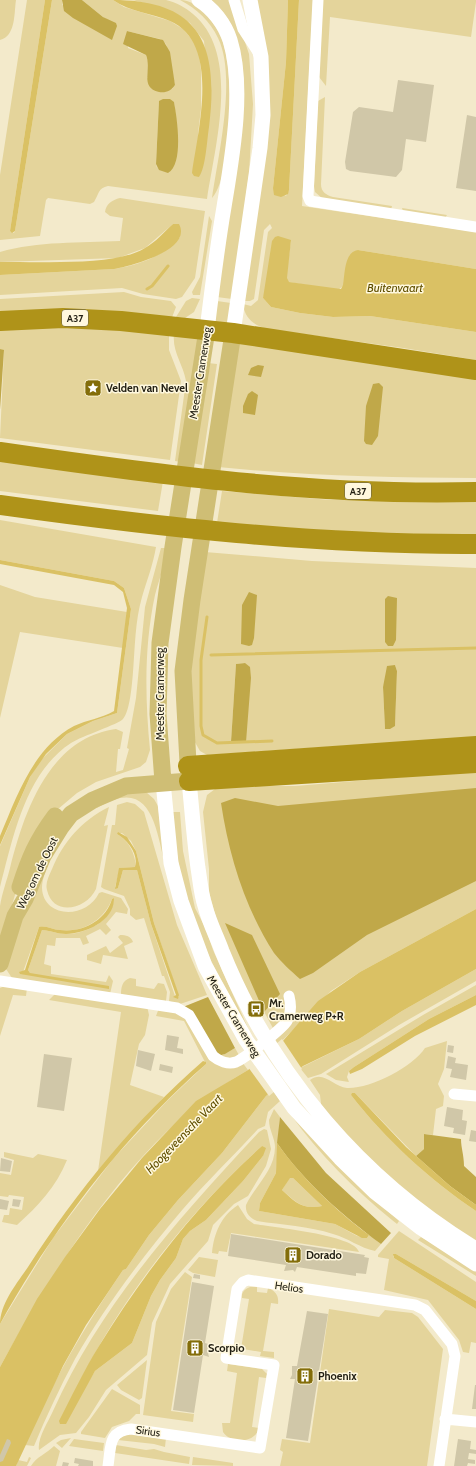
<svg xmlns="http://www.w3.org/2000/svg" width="476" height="1466" font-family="Cabin,sans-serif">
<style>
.green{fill:#e4d49b;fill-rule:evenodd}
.forest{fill:#c0a849}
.water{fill:#dac164;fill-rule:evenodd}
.pier{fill:#f3eacb}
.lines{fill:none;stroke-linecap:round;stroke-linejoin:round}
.stream{stroke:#dac164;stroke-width:3}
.building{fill:#d0c7a8}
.street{stroke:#fff;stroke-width:11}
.secondary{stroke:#fff;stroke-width:15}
.primary{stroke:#cfbe75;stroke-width:17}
.highway{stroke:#af9319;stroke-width:20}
.labels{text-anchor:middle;stroke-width:3;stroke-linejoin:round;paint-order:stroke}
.shield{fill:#fff8de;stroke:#646050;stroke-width:1}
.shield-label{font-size:10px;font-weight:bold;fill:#221f13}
.street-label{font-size:11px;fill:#221f13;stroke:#fff8de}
.poi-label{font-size:11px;font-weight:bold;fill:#221f13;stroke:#fff8de;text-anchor:start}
.water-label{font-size:12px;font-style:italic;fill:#615001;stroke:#fff8de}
</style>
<rect width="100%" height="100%" fill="#f3eacb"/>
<path class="green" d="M0 0H16C14 13 16 36 0 40Z
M27 0H45L10 231 14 233 15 231 52 0H62V5L117 25 103 17 82 0H113L124 7 170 21 183 29 195 43 199 53 201 70V109L198 133 199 177 210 115 204 41 190 23 180 16 162 8 133 0C143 0 156 0 166 0 176 2 186 8 193 14 241 54 215 145 207 199L108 186C98 188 99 194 94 202L90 204 48 198 46 200 40 236 0 240V175ZM127 31 160 39 166 44 175 85 172 89 147 78 148 61 146 55 128 48ZM159 101 174 102 177 127 157 168 156 163Z
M180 0C199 0 216 24 222 40 234 69 233 175 212 198 218 156 237 77 218 38 210 21 197 9 180 0Z
M211 0H231L249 54 253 104 249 174 232 299 217 297 243 70C239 43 234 18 211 0Z
M256 0H288L286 62 273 188 286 196 289 190 299 0H313L302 206 476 232V269L358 250 343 286 338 290 288 282 286 278 291 240 263 298 271 307 300 313 333 317 370 316 476 332V360L403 348 267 329C254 325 245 319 243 304L251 306 258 300 268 232 272 228 270 224 264 230 254 299 250 301H244L265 154Z
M323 0H476V2L471 37 330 17 326 86 319 77Z
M325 97 321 184C321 192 326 195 333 197L392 206 391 210 323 199 315 192 314 186 318 101Z
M120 198 205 211 195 278 182 297 176 299 143 294 122 288 0 295V275L114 269C142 264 161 257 180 237L179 224H173L145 248 118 258 0 262V252C38 241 80 243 120 241L123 218 110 216 105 212C106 204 112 200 120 198Z
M402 208 447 215 445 218 403 211Z
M209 216 212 221 200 295H193L192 292 200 277Z
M124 292 141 297 171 301 176 307 171 320 0 313V299Z
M192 298 200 299 194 312 185 318 176 317 186 301Z
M217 301 231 303 228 328 213 326Z
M30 323 169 332V350L181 381 170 460 0 438 4 351 0 349V326Z
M174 334 198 337 181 462 175 461 186 381C183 364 172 352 174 334Z
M237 337 476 374V478C390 478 304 476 218 467Z
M208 363 217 364 202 465 192 463Z
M0 460 163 481 158 511 0 491Z
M222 491 331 500 476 498V536H415L217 523Z
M0 520 156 547C153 565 147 580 142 597 135 621 135 648 133 672 132 684 130 711 123 719 119 724 82 736 71 743 25 773 13 838 0 887V846L30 777 39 762 67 734 93 721 117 713 131 609 124 588 114 581 0 560Z
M161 548H168C165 566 159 579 155 595 144 646 145 699 150 750L146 762 140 767 96 782 77 793 51 815 22 871 0 946C0 933 0 919 0 906 2 893 7 880 10 868 24 812 49 738 116 729L123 732 120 749H118L116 772 123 770 129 749 127 748 136 698 145 607Z
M205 552 312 561 476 568V737L207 755 200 751 192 737 190 668ZM245 663 231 742 236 664ZM395 665 397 671 395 725 385 729 383 687Z
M0 585 35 597 127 612 123 648 20 632 0 718Z
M476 771V909L360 972 331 991 276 1047 271 1040 285 1017 274 1030 261 1006 254 1009 220 932 209 892V869L203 812 207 795 219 786H295Z
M146 792 154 799 158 806 166 869C156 829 152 774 97 808L95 805 116 795Z
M127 802 135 804 144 812 177 925 207 995 177 1005 169 1001 170 992 164 976H162L144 918 136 920 130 915V909L124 896 104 889 101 887 112 825H115L117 805ZM122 833 131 841 136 851 154 923 179 997 175 996 151 924 137 870H123L118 888 115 887 120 868 136 867C135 853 129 841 117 834Z
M109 807 104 826 108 825 96 889C86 910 53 917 47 890 45 883 49 876 52 869 63 842 82 820 109 807Z
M171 812H180L183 851 195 908 206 929 213 950 248 1028C225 988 201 947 188 902 179 873 175 843 171 812Z
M51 858C47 868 42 878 42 888 43 918 86 920 99 893L102 892 121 898 128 909 127 914 116 912 106 924 111 930 106 935 100 929 86 936 89 943 83 945 80 938H56L55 946 47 945 44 964 51 966V974L106 982 109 975 113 981 110 994 12 978 6 969 20 923ZM114 898C113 921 86 934 66 934 57 934 49 930 42 930L28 970 30 973 23 972 39 927C46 925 53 930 60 930 83 933 104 920 112 899Z
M120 935C126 935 131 936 133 942L124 946 128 959 103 955 101 964 87 960V955L106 946 110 953 123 943 118 937Z
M476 969V981L399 1025 321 1074 308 1078 300 1068 359 1039 402 1011Z
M130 978 136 979V986L154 989 158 983 164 984 167 992 166 1001 121 995C121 987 122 981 130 978Z
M7 985 27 988 26 996 13 995 0 1036V988Z
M476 985V995L429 1019 354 1067 349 1071 347 1077 349 1082 336 1080 326 1074 423 1015Z
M55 994 147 1006 149 1015 145 1035 139 1044 130 1085 164 1097 98 1171 121 1012 49 1000Z
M159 1008 182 1013 209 1055 242 1062 248 1070C140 1130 58 1261 0 1367V1324L53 1238 113 1159 167 1101 206 1064 184 1021 156 1016Z
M447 1041 444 1069 438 1084 444 1096 443 1106 436 1109 433 1135 424 1134V1149L416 1156 355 1093 351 1095C385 1139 430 1180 476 1211V1245L422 1209 322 1112 320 1095 310 1080C324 1070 333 1087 347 1088 370 1089 413 1067 425 1048Z
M235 1048 240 1057 235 1059 221 1056Z
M273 1090 280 1101 268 1112 265 1126 258 1129C233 1156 207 1181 183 1209 144 1255 105 1306 75 1359 60 1387 46 1417 34 1446L25 1445C51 1383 85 1326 123 1270L126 1269 149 1235 178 1200 222 1153 266 1096Z
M274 1109 280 1117 276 1173 260 1203 259 1211 335 1224 357 1236 367 1238 369 1235 381 1244 375 1251C360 1248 348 1238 333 1234 309 1226 282 1225 257 1221 250 1218 245 1213 246 1205 255 1186 275 1170 275 1147 275 1138 269 1130 269 1120Z
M291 1115 391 1214 399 1221 397 1224 392 1220C354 1189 319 1154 291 1115Z
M264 1129 267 1130 271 1149 266 1166 248 1196 234 1204 213 1225 208 1241 170 1284 152 1323 147 1355 106 1390 89 1417 76 1433 60 1435 39 1450C37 1439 48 1422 53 1411 101 1304 180 1217 259 1132ZM262 1146 263 1156 243 1181 206 1220 190 1231 183 1239 176 1258 160 1280 151 1296 132 1343 95 1371 87 1384 79 1383C123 1296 189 1211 262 1146Z
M4 1152 33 1158 38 1154 67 1160C56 1187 38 1206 17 1225L2 1222 4 1215H9L10 1208 22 1210 24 1197 9 1195 8 1197 0 1196V1173L11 1175 14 1160 4 1157Z
M290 1177 293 1178 322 1206C302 1210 296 1202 282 1190Z
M238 1205 247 1219 254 1224C271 1227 356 1235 359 1252L231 1233 227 1252 219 1251 218 1254 212 1253C214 1233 221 1216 238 1205Z
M399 1231 476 1282V1301L396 1254 393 1256 394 1258 476 1309V1343L471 1342 469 1353 463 1352 459 1340 428 1300 384 1290 389 1259 378 1257V1255Z
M421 1237 444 1249 476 1269V1276L418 1240Z
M199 1257 218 1260 215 1277 193 1273 188 1270Z
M185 1272 192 1277 171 1411 194 1414 193 1422 143 1415 156 1322 171 1289Z
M250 1287H257V1292L267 1293 268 1288C276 1291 279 1296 278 1304L271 1303 263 1351 274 1352V1358L260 1356 261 1352 243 1349 242 1353 237 1351V1348L241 1349 249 1299 242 1298C241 1292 245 1289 250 1287Z
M329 1309 379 1317 385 1310 412 1313 418 1317 443 1349 427 1466H280L283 1452 280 1450 282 1439 310 1443Z
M147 1360 142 1398 139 1400 121 1390 117 1385Z
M228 1364 262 1369 267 1374 266 1378 259 1377 252 1427 259 1428C255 1444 231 1444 223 1432L222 1423H230L237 1373 227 1371Z
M112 1389 140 1405V1414H136L129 1421 112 1427 105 1438 81 1434V1432Z
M127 1433 166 1438 165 1447 154 1444 118 1440Z
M71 1438 62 1448 56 1443 61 1440Z
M74 1439 104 1443 103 1451 69 1446Z
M116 1445 146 1450 154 1449 164 1452 190 1457 189 1464 115 1453Z
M54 1446 60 1451 56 1466H31C36 1457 46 1454 54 1446Z
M29 1457 31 1458 27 1466H16L18 1460 27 1462Z
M193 1457 233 1463V1466L192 1465Z"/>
<path class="forest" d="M62 0H82L103 17 116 23 117 26 112 40 73 18 64 11Z
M127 31 163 40 170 52 175 85C171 91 166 93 159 92 139 87 152 69 146 55L123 44Z
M163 99H170L174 102C177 118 184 164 168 173L159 170 156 164 159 101Z
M0 349 4 350 0 410Z
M258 365 264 366 261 377 248 375 251 368Z
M379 383 383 387 378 436 372 445 366 444 364 441 366 406 373 384Z
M252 391 258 395 255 415 243 413V406L248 394Z
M249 592 257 595 254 638 252 645 249 646 241 644 242 605Z
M388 596 397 598 396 640 393 646H388L385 642V599Z
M245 663 250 667 251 678 246 742H231L236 664Z
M395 665 397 671 395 726 390 729H385L383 687 387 666Z
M476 788V881L367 935 313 973 300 979C291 971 281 962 274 953 245 908 229 856 221 803L235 798 278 806Z
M225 923 252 935 280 994 264 1012Z
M208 997 235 1048 225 1054 218 1056 183 1007Z
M280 1117 326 1173 391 1233 381 1244C343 1216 304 1182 277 1143Z
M424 1134 461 1139C461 1148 464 1155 464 1166L476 1177V1205L450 1186 416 1156 424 1149Z"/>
<path class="water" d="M45 0H52L15 231 12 233 10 231Z
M113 0C202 0 219 47 209 127 207 139 206 167 199 177L194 176 192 173C198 130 221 43 170 21 151 13 130 12 113 0Z
M288 0H299L289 190 288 194 281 197 274 195 273 188 286 62Z
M173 224H179C193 250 131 266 114 269L0 275V262C37 261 115 267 145 248 156 242 164 232 173 224Z
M278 236 291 240 287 278 289 282 341 289 343 285C345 274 344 252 358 250L476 269V332L370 316 333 317 300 313 271 307 263 298 272 241 275 237Z
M0 560 114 581 124 588 131 609 117 713 93 721 67 734 46 754 30 777 0 845V836C17 796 33 748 74 726 87 720 102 718 114 711L127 608 123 592 114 585 0 564Z
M118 832 127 837 136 851 154 923 179 995 178 999 173 997 176 995 151 924 137 870H123L118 888 115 889 119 868 135 867C139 855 128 840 117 834Z
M114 898C115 921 85 934 66 934 57 934 49 930 42 930L28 970 30 973 109 986V989L20 974 19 972 25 970 39 927C46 925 53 930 60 930 83 933 106 920 112 899Z
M476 909V969L402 1011 359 1039 303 1066 273 1090 266 1096 222 1153 178 1200 149 1235 126 1269 123 1270 86 1325 63 1366 16 1466H0V1367L37 1299 65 1257 100 1209 142 1158 196 1101 248 1070 282 1042 318 1001 360 972Z
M476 995V1005L415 1036 362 1069 350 1074 349 1071 354 1067 429 1019Z
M203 1061 206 1062V1064C123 1137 54 1227 0 1324 0 1304 17 1283 28 1267 77 1191 135 1120 203 1061Z
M352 1093H355L406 1147 450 1186 476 1205V1211C430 1180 385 1139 351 1095Z
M277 1143C301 1177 335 1210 369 1235L367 1238H362L335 1224 259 1211 260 1203 276 1173ZM290 1178H293L322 1206C302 1210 295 1202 282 1190Z
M262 1146 266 1148 263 1156 243 1181 206 1220 190 1231 183 1239 176 1258 160 1280 151 1296 132 1343 95 1371 66 1424H60L59 1421C72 1396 84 1370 99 1346 144 1273 198 1203 262 1146Z
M393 1254H396L476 1301V1309L394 1258Z"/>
<path class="pier" d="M282 1039 302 1069 269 1096 248 1067Z"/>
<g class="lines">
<path class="stream" d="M147 289 152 286 168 266
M207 617 201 660V726L203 735 217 743 272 741
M211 655 476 648"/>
</g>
<path class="building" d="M398 80 434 85 426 142 406 139 402 170 396 177 350 171 346 169 345 162 353 112 359 107 393 112Z
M467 115 476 117V191L456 188Z
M167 1035 179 1037 177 1048 183 1049V1054L165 1050Z
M448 1045 454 1046 453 1053 447 1052Z
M138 1050 155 1054 151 1071 136 1066Z
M44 1054 72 1058 64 1111 37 1107Z
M448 1056 456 1058 455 1063 468 1065 466 1080 450 1077 452 1069 446 1068Z
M160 1064 173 1067 172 1073 159 1070Z
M447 1107 463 1110 462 1120 467 1121 465 1135 453 1133 454 1128 444 1126Z
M471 1130 476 1131V1142L469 1141Z
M1 1158 12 1161 10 1172 0 1171Z
M0 1199 9 1201 7 1210 0 1209Z
M13 1199 21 1200 19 1207 12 1206Z
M231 1234 365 1255 364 1257 369 1258 366 1274 356 1273V1276L297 1267 295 1272 293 1270 284 1271 286 1265 228 1256Z
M194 1274 200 1275V1279L193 1278Z
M192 1282 214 1286 205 1343 211 1345 208 1353 209 1357 203 1355 194 1413 173 1410Z
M307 1311 328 1314 308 1441 286 1438 295 1379H290L292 1375V1366H297Z
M475 1385H476V1409H472Z
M7 1439 10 1440 11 1443 3 1461 0 1462V1455Z
M458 1439 471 1441 470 1449 476 1450V1454L469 1453 468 1459 475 1460V1464L468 1463 467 1466H454Z
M75 1458 93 1461V1466H78L79 1464 74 1463Z
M63 1462 69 1463 68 1466H62Z"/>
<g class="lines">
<path class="street" d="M234 0 243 29 258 52
M318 0 308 196 310 201 476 227
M0 981 177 1008 189 1015 213 1056C219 1061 228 1065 236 1062 245 1058 282 1029 287 1021 291 1014 291 1004 289 996
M454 1094 476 1096
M445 1419 476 1422
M108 1466C111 1447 108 1431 131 1429L260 1448 274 1365 226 1358 237 1289 243 1282 248 1280 415 1305 425 1310 452 1344 455 1356 439 1466"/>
<path class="secondary" d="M199 0C213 9 225 24 230 40 245 88 232 158 224 207 217 248 212 289 207 330
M233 333 260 148 263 115 261 57 250 0
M189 781C192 810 194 839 198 868 200 880 201 894 205 906 209 922 217 937 222 951 272 1075 362 1180 476 1249
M163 782 171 863 181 901 205 966 246 1040 294 1108 340 1158 375 1192 421 1228 476 1264"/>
<path class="primary" d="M163 782 158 714 160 643 173 547 207 330
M20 887C29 859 37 840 55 816
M0 964 15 916 25 899 43 856 61 827 71 814 93 800 126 786 189 781 183 671 192 600 233 333"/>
<path class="highway" d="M0 321 63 318 121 321 233 333 476 370
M0 452C158 475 316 496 476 492
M0 505C158 527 316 545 476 544
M188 766 476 746
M189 781 476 763"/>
</g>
<defs>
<g id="sight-square" transform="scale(0.9)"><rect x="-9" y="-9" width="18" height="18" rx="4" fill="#836d0a" stroke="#fff8de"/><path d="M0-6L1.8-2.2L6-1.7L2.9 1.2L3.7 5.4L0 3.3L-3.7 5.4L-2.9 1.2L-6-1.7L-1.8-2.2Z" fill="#fff"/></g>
<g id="bus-square" transform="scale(0.9)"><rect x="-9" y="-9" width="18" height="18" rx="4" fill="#836d0a" stroke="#fff8de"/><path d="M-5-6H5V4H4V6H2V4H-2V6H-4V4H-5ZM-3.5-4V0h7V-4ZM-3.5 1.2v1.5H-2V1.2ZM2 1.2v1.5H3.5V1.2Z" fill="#fff"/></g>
<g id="building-square" transform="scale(0.9)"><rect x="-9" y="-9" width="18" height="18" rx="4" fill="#836d0a" stroke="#fff8de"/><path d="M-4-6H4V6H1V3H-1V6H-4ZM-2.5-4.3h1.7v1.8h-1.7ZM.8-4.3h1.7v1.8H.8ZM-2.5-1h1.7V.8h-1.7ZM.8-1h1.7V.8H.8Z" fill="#fff"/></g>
</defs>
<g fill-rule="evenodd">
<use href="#sight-square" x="93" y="388"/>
<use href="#bus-square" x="256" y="1009"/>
<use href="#building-square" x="293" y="1255"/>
<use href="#building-square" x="195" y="1348"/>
<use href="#building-square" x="305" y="1376"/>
</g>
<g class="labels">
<g class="shield">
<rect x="62" y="310" width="26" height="16" rx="3"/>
<rect x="345" y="483" width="26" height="16" rx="3"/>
</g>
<g class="shield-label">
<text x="75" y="322">A37</text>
<text x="358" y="495">A37</text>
</g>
<g class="street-label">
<text transform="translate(200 373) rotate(-81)" y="4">Meester Cramerweg</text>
<text transform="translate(160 694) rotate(-90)" y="4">Meester Cramerweg</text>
<text transform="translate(37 873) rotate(-64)" y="4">Weg om de Oost</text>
<text transform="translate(234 1016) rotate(59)" y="4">Meester Cramerweg</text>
<text transform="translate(289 1287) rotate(8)" y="4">Helios</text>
<text transform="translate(148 1431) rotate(8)" y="4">Sirius</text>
</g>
<g class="poi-label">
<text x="106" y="392">Velden van Nevel</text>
<text x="269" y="1007">Mr.<tspan x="269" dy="13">Cramerweg P+R</tspan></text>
<text x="306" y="1259">Dorado</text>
<text x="208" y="1352">Scorpio</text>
<text x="318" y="1380">Phoenix</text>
</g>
<g class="water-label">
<text x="395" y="292">Buitenvaart</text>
<text transform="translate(184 1134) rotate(-46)" y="4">Hoogeveensche Vaart</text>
</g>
</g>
</svg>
